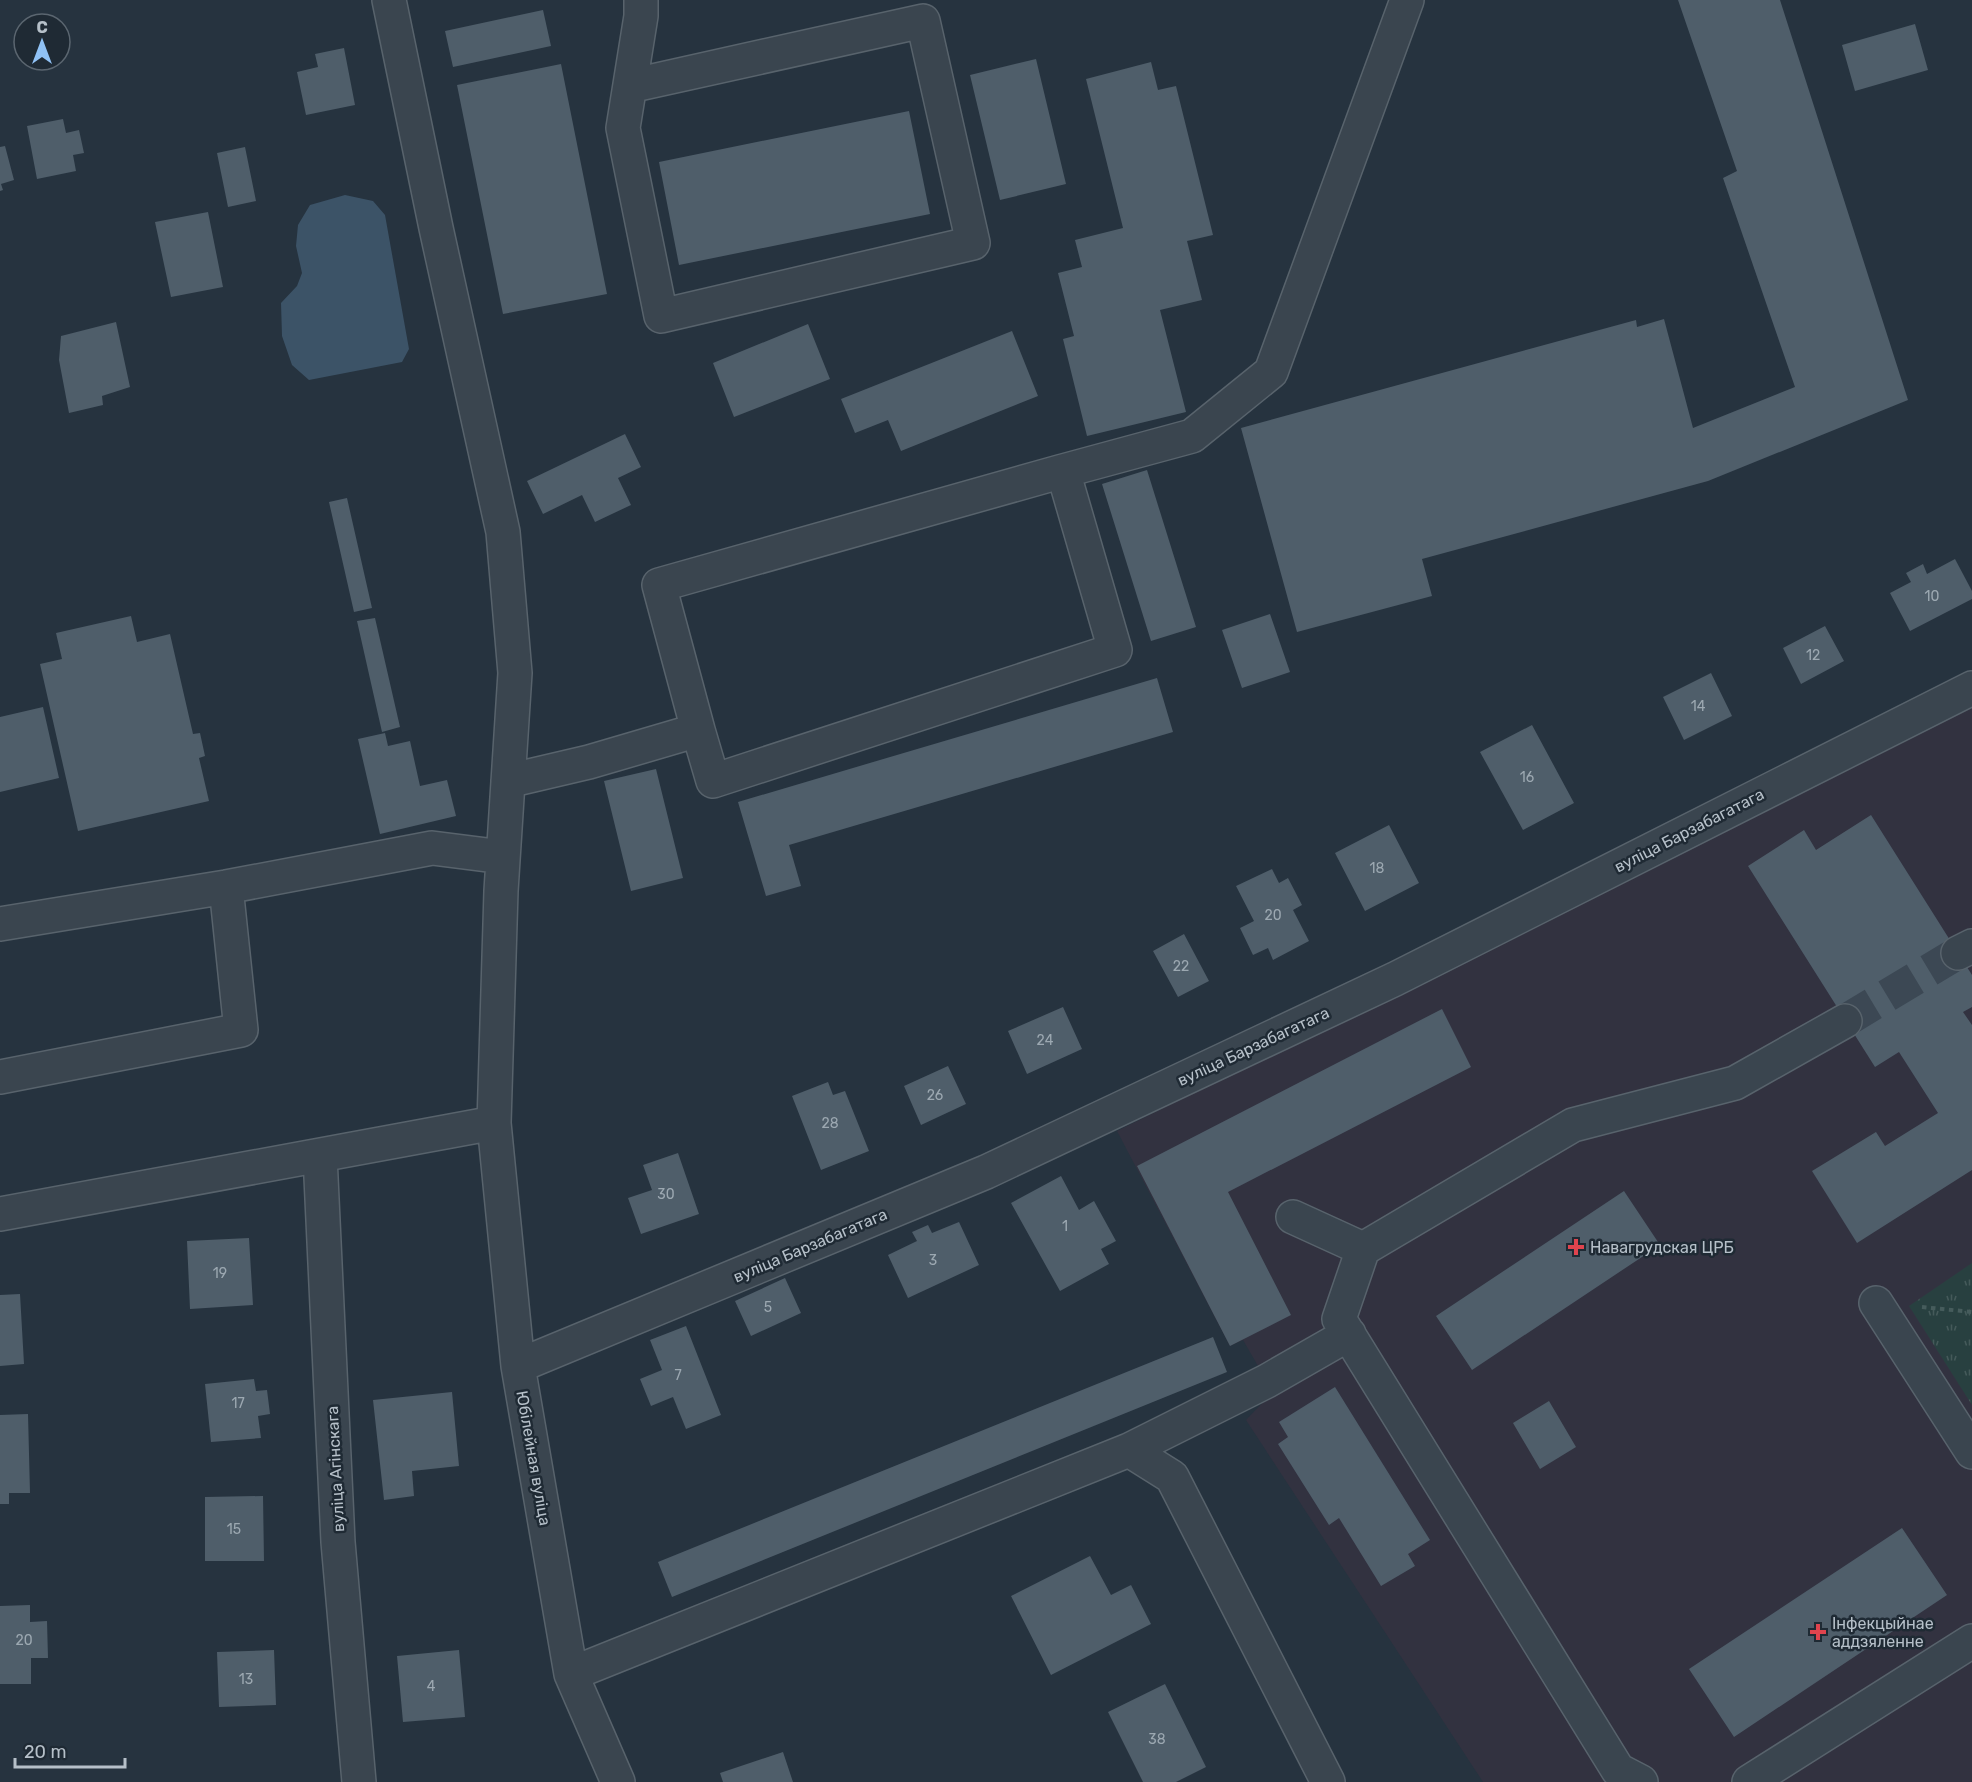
<svg xmlns="http://www.w3.org/2000/svg" width="1972" height="1782" font-family="Rubik,sans-serif">
<style>
.medical{fill:#323240}
.grass{fill:url(#grass-tufts)}
.water{fill:#3c5367}
.building{fill:#4f5e6a}
.lines{fill:none;stroke-linecap:round;stroke-linejoin:round}
.minor-tunnel{stroke:#3c4854;stroke-width:33;stroke-dasharray:33 16;stroke-linecap:butt}
.minor-casing{stroke:#58636c;stroke-width:36}
.path{stroke:#465c5c;stroke-width:4;stroke-dasharray:4.5 4.5;stroke-linecap:butt}
.minor{stroke:#3a454f;stroke-width:33}
.health-dot{fill:#e0444e;stroke:#1f2a34;stroke-width:2}
.labels{text-anchor:middle;stroke-width:5;stroke-linejoin:round;paint-order:stroke}
.number-label{font-size:14px;fill:#9ca8b1}
.street-label{font-size:16px;fill:#b6c0c9;stroke:#1f2a34}
.poi-label{font-size:16px;fill:#b6c0c9;stroke:#1f2a34;text-anchor:start}
</style>
<defs>
<pattern id="grass-tufts" width="24" height="20" patternUnits="userSpaceOnUse" patternTransform="scale(1.5)"><rect width="24" height="20" fill="#284040"/><path d="M3 7l-1-3M5 7V3M7 7l1-3M15 17l-1-3M17 17v-4M19 17l1-3" fill="none" stroke="#455a5a"/></pattern>
</defs>
<rect width="100%" height="100%" fill="#26333f"/>
<path class="medical" d="M1972 706V1782H1483L1246 1420 1273 1392 1243 1340 1230 1346 1117 1131Z"/>
<path class="grass" d="M1972 1263V1405L1909 1306Z"/>
<path class="water" d="M345 195 373 201 385 215 409 349 402 362 309 380 292 365 282 336 281 303 297 286 302 273 296 246 298 225 310 205Z"/>
<path class="building" d="M1678 0H1780L1908 400 1708 481 1422 559 1432 596 1297 632 1241 428 1636 320 1637 327 1664 319 1693 428 1795 387 1723 178 1737 171Z
M543 10 551 46 453 67 445 31Z
M1915 24 1928 70 1855 91 1842 45Z
M344 48 355 105 306 115 297 72 318 67 315 54Z
M1036 59 1066 184 1000 200 970 75Z
M1151 62 1158 90 1176 86 1213 235 1187 241 1202 300 1160 310 1186 412 1087 436 1063 339 1074 336 1058 273 1082 267 1075 240 1123 228 1086 79Z
M561 64 607 294 503 314 457 85Z
M909 111 930 214 679 265 659 162Z
M63 119 66 133 79 130 84 153 73 155 76 171 37 179 27 126Z
M5 146 14 180 1 184 3 190 0 191V147Z
M245 147 256 201 228 207 217 153Z
M208 212 223 287 171 297 155 222Z
M116 322 130 387 102 396 103 405 69 413 59 360 61 336Z
M808 324 830 379 734 417 713 363Z
M1012 331 1038 396 901 451 888 420 855 433 841 399Z
M625 434 641 467 618 478 631 505 595 522 582 495 543 514 527 481Z
M1147 470 1196 627 1151 641 1102 484Z
M347 498 372 608 354 612 329 502Z
M1955 559 1972 591V599L1910 631 1890 593 1911 582 1906 573 1923 564 1927 574Z
M1270 614 1290 672 1242 688 1222 630Z
M131 616 137 642 170 634 193 734 200 733 205 756 199 758 209 801 78 831 40 664 62 659 56 633Z
M375 618 400 727 382 732 357 621Z
M1825 626 1844 661 1801 684 1783 648Z
M1711 673 1732 716 1684 740 1663 697Z
M1157 678 1173 732 789 845 801 886 766 896 738 802Z
M43 707 59 778 0 792V717Z
M1532 725 1574 803 1523 830 1480 752Z
M385 733 388 746 410 741 420 786 447 780 456 816 380 834 358 739Z
M656 769 683 878 631 891 604 781Z
M1871 815 1972 975V1007L1963 1012 1972 1025V1170L1857 1243 1812 1171 1876 1132 1885 1146 1938 1113 1899 1052 1875 1067 1748 866 1804 830 1816 850Z
M1389 825 1419 883 1365 911 1335 853Z
M1272 869 1279 883 1288 878 1302 905 1293 910 1309 941 1273 960 1268 948 1253 955 1240 928 1254 921 1236 886Z
M1184 934 1209 981 1178 997 1153 951Z
M1063 1007 1082 1049 1027 1074 1008 1031Z
M1442 1009 1471 1067 1228 1192 1291 1315 1230 1346 1137 1166Z
M948 1066 966 1104 921 1125 904 1086Z
M828 1082 833 1095 845 1091 869 1151 821 1170 792 1096Z
M678 1153 699 1214 641 1234 628 1198 652 1190 643 1165Z
M1061 1176 1079 1210 1094 1201 1116 1241 1101 1249 1109 1264 1060 1291 1011 1203Z
M1624 1191 1660 1245 1472 1370 1436 1316Z
M959 1222 979 1265 908 1298 888 1255 917 1241 912 1232 928 1225 932 1233Z
M249 1238 253 1305 190 1309 187 1241Z
M785 1278 801 1313 751 1336 735 1301Z
M20 1294 24 1364 0 1366V1295Z
M686 1326 721 1415 686 1429 673 1397 651 1406 640 1379 662 1370 650 1340Z
M1213 1337 1227 1372 672 1597 658 1562Z
M254 1379 256 1391 267 1390 270 1414 258 1416 261 1438 211 1442 205 1384Z
M1335 1387 1430 1540 1408 1554 1415 1566 1381 1586 1339 1518 1329 1525 1278 1444 1288 1437 1279 1422Z
M452 1392 459 1466 412 1471 414 1496 384 1500 373 1400Z
M1549 1401 1576 1447 1540 1469 1513 1423Z
M28 1414 30 1493H9V1504H0V1415Z
M263 1496 264 1561H205V1497Z
M1902 1528 1947 1595 1734 1737 1689 1669Z
M1090 1556 1111 1595 1131 1585 1151 1624 1051 1675 1011 1596Z
M30 1605V1622L47 1621 48 1658H31V1684H0V1606Z
M274 1650 276 1705 219 1707 217 1652Z
M459 1650 465 1717 403 1722 397 1656Z
M1165 1684 1206 1767 1176 1782H1143L1108 1712Z
M783 1752 793 1782H723L720 1773Z"/>
<g class="lines">
<path class="minor-tunnel" d="M1845 1021 1958 953"/>
<g class="minor-casing">
<path id="minor" d="M389 0 436 228 503 532 515 673 501 891 494 1123 518 1366 571 1674 618 1782
M630 86 923 21 973 243 661 316 623 128 641 16V0
M1063 471 1192 436 1271 372 1407 0
M508 781 589 762 698 730 713 781 1115 650 1063 471 659 585 698 730
M0 924 226 887 432 848 503 857
M1958 953 1972 946
M0 1077 241 1030 226 887
M320 1156 338 1542 359 1782
M0 1214 494 1123
M1293 1217 1363 1249 1573 1125 1735 1083 1845 1021
M1363 1249 1339 1319 1618 1770 1641 1782
M1876 1303 1972 1452
M518 1366 986 1172 1395 979 1972 688
M1129 1450 1267 1381 1349 1334
M571 1674 1129 1450 1172 1477 1328 1782
M1749 1782 1972 1641"/>
</g>
<path class="path" d="M1922 1307 1972 1312"/>
<use href="#minor" class="minor"/>
</g>
<g class="health-dot">
<path d="M1573 1238h6v6h6v6h-6v6h-6v-6h-6v-6h6z"/>
<path d="M1815 1623h6v6h6v6h-6v6h-6v-6h-6v-6h6z"/>
</g>
<g class="labels">
<g class="number-label">
<text x="1932" y="601">10</text>
<text x="1813" y="660">12</text>
<text x="1698" y="711">14</text>
<text x="1527" y="782">16</text>
<text x="1377" y="873">18</text>
<text x="1273" y="920">20</text>
<text x="1181" y="971">22</text>
<text x="1045" y="1045">24</text>
<text x="935" y="1100">26</text>
<text x="830" y="1128">28</text>
<text x="666" y="1199">30</text>
<text x="1065" y="1231">1</text>
<text x="933" y="1265">3</text>
<text x="220" y="1278">19</text>
<text x="768" y="1312">5</text>
<text x="678" y="1380">7</text>
<text x="238" y="1408">17</text>
<text x="234" y="1534">15</text>
<text x="24" y="1645">20</text>
<text x="246" y="1684">13</text>
<text x="431" y="1691">4</text>
<text x="1157" y="1744">38</text>
</g>
<g class="street-label">
<text transform="translate(1689 830) rotate(-27)" y="6">вуліца Барзабагатага</text>
<text transform="translate(1253 1046) rotate(-25)" y="6">вуліца Барзабагатага</text>
<text transform="translate(810 1245) rotate(-23)" y="6">вуліца Барзабагатага</text>
<text transform="translate(534 1458) rotate(80)" y="6">Юбілейная вуліца</text>
<text transform="translate(335 1469) rotate(-93)" y="6">вуліца Агінскага</text>
</g>
<g class="poi-label">
<text x="1590" y="1253">Навагрудская ЦРБ</text>
<text x="1832" y="1629">Інфекцыйнае<tspan x="1832" dy="18">аддзяленне</tspan></text>
</g>
</g>
<g transform="translate(42 42)"><circle r="28" fill="#1f2a34" stroke="#5b6670" stroke-width="1.5"/>
<path d="M0-4.5L10 22L0 15L-10 22Z" fill="#90c2f5"/>
<text y="-9" font-size="16" font-weight="bold" text-anchor="middle" fill="#b6c0c9">С</text>
</g>
<path d="M15 1758v9h110v-9" fill="none" stroke="#b6c0c9" stroke-width="3"/>
<text x="24" y="1758" font-size="18" fill="#b6c0c9" stroke="#1f2a34" stroke-width="4.5" paint-order="stroke">20 m</text>
</svg>
